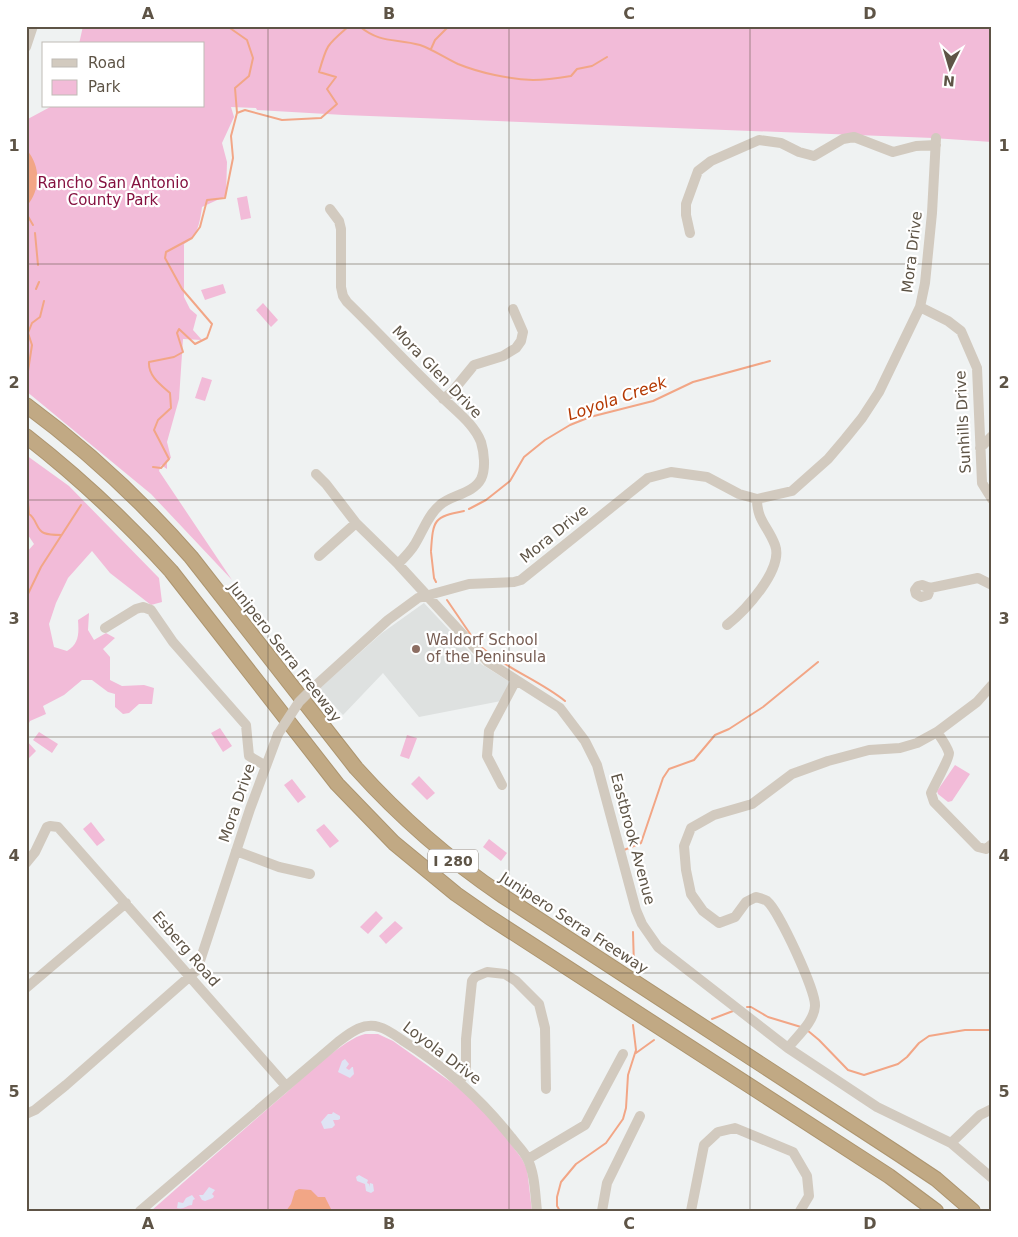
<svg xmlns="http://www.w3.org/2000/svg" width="1018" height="1237" font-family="'DejaVu Sans',sans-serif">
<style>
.education{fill:#dee1e0}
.green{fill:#f2bbd8}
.sand{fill:#dfe4f4}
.water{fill:#f2a686}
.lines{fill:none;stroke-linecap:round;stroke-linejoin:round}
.stream{stroke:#f2a686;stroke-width:2}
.highway-casing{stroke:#ad956f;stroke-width:16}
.minor{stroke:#d2cabf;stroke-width:10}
.highway{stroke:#c1a984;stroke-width:14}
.minor-bridge{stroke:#d2cabf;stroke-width:10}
.grid{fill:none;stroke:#5e5446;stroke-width:1;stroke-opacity:0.55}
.education-dot{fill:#8d6e63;stroke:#fff;stroke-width:2}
.labels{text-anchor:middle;stroke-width:4.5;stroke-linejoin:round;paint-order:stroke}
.shield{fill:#fff;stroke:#8e877e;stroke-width:1}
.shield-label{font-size:14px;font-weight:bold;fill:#5e5446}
.park-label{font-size:15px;fill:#851140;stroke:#fff}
.street-label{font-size:15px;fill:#5e5446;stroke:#fff}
.education-label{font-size:15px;fill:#785e54;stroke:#fff;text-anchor:start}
.water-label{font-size:16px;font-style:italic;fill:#b43903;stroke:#fff}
.neatline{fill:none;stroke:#5e5446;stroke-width:2}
.grid-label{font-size:16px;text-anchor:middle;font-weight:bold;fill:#5e5446}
</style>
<rect width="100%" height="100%" fill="#eff2f2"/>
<path class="education" d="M424 603 481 664 510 682 501 701 419 717 383 673 343 715 319 689 382 633Z"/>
<path class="green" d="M83 26H992V142L933 138 344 115 257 110 256 108 231 107 234 117 222 143 227 162 226 196 202 207C200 222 198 236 184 244V297L190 309 197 315 193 330 202 340 183 339 179 399 167 442 171 458 167 460V469L161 465 159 471 232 580 151 494 26 391V120L52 106H204V44H79Z
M247 196 251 218 241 220 237 198Z
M223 284 226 293 205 300 201 290Z
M263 303 278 320 271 327 256 310Z
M202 377 212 380 205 401 195 398Z
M26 455 69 486 159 578 162 602 151 605 110 573 92 551 68 578 56 603 49 624 54 647 67 651C79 644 79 634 78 620L89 613 88 630 94 640 106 633 115 638 103 649 110 657V680L122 686 144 685 154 688 152 704H139L129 713 123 714 115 707V694L108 692 92 680H82L64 695 43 706 46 714 30 721 26 729V553L34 544 26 532Z
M220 728 232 746 223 752 211 733Z
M39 732 58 744 52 753 33 740Z
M407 735 417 738 409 759 400 756Z
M26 740 36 751 26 761Z
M955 765 970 774 952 801 948 802 938 794 937 791Z
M419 776 435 793 427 800 411 784Z
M292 779 306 797 298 803 284 785Z
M91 822 105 840 97 846 83 829Z
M324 824 339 841 330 848 316 830Z
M489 839 507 853 501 861 483 847Z
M376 911 383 918 368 934 360 927Z
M395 921 403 928 386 944 379 936Z
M365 1034H378L393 1041 455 1085 486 1111 522 1159 527 1169 532 1211H151C196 1171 241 1132 286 1093 303 1078 345 1038 365 1034Z"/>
<path class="sand" d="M345 1059 349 1064 346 1068 349 1070 352 1067H353L354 1074 350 1078 338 1072 342 1061Z
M333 1112 340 1116V1119L338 1120H333L335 1125 332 1128 324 1129 321 1122 328 1114H332Z
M359 1175 368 1180 367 1183 369 1184V1187L370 1183 373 1184 374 1191 371 1193 366 1191 365 1184 357 1181 356 1177Z
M209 1187 215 1190 212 1194 214 1196 213 1198 205 1201 202 1200 199 1195H203Z
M192 1195 195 1199 193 1200 192 1205C187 1205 184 1210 177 1208L178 1202 183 1203 186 1198Z"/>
<path class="water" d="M27 150C41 167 41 190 26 207Z
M299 1189 311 1190 318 1197H325L332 1211H286L291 1204 295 1191Z"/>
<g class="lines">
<path class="stream" d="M359 26C381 44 395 38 420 45 434 50 445 58 458 64 480 73 509 79 533 80 546 80 559 78 571 76L577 69 592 66 607 57
M431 49 435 40 449 26
M237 113 245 110 282 120 321 118 337 104 327 89 336 77 319 72C327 44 327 45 349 26
M26 213 33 225
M35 233 38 265
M36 289 39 282
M28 371 32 345 28 333 32 323 40 317 44 301
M153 467 161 468 169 459 154 430 158 420 171 408 170 393C161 385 148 376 149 362L174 357 183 352 177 333 179 329 195 344 207 338 212 324 182 289 165 258 166 252 192 238 200 227 207 200 225 198 233 158 231 136 237 113 235 88 249 76 253 58 247 40 227 26
M26 497 28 502 29 514C37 519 36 530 44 533 49 535 55 535 61 535
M469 509 486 500 510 481 524 457 545 440 570 425 590 417 653 401 693 382 770 361
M431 551C433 519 434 517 464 511
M431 552 434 578 436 582
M26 598 41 567 81 505
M447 600 475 641
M480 646C506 669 539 680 565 701
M624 850 641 843 663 778 669 769 694 760 715 735 729 729 763 707 818 662
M633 932 634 967
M747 1007H751L768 1017 801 1027
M712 1019 733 1011
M807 1030 819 1040 848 1070 864 1075 898 1064 907 1057 919 1043 929 1036 965 1030H992
M636 1053 654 1040
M560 1211 557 1206V1197L561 1182 576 1164 606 1143 623 1119 626 1108 628 1075 636 1050 633 1025"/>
<g class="highway-casing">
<path id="highway" d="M26 405C87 450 141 500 191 557L356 768C400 817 448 859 503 896L900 1155 936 1179 973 1211
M26 436C81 479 125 520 171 571L337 784 394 843 456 894 489 917 889 1176 936 1211"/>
</g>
<path class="minor" d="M26 47 33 26
M330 209 339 221 341 229V287L343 296 347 302C380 334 411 368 444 399 457 412 474 424 481 442 484 452 486 469 481 479 473 494 451 495 440 505 428 515 423 531 415 544 411 551 404 558 398 564
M690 233 686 215V204L698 171 711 161 759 140 781 143 799 152 814 156 843 139 854 137 893 152 916 146 936 145
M920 307 948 321 961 331 977 368 982 483 992 499
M443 399 452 392 474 365 503 356 516 348 521 341 523 332 513 309
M980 448 992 436
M316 474 326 484 356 523 398 564 488 662 560 708 585 741 597 765 636 910 642 924 658 947 788 1048 877 1107 951 1143 992 1178
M319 556 356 523
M930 588 929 592 928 595 921 597 916 594 915 590 918 586 922 585 930 588 978 578 992 585
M727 625C745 611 784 569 775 545 768 526 757 521 757 499
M105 628 136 609 143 607 151 610 173 642 246 725 249 756 266 766
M313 688 388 620 418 598 469 584 514 582 521 580 648 478 671 472 707 477 739 494 757 499 792 491 828 459 845 439 862 418 879 392 920 307 925 283 932 213 936 138
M937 732C941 738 947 746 949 753 950 757 934 786 931 793L934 802 978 847 986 849 992 844
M502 785 487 756 489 731 516 680
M236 851 279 867 310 874
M26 863 35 852 47 827 50 826 58 827 286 1086
M26 988 126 903
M788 1048C797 1036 814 1022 815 1006 816 991 779 911 767 901 764 899 759 898 756 897L746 902 735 917 719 923 703 911 691 894 686 870 684 846 691 828 714 815 752 804 792 774 828 761 869 750 900 748 917 743 937 732 977 702 992 685
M460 1082 466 1069V1039L472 981 475 977 487 972 505 974 516 981 539 1004 545 1028 546 1089
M26 1114 35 1110 66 1085 197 970 250 809 278 734
M951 1143 980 1115 992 1109
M528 1159 585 1125 623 1054
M140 1211 338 1042C350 1033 363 1022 379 1027 387 1029 395 1035 402 1040 444 1066 480 1098 511 1137 516 1144 523 1150 527 1158 535 1173 535 1194 537 1211
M602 1211 607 1183 640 1116
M691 1211 704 1145 718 1132 735 1128 793 1152 807 1176 809 1196 800 1211"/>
<use href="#highway" class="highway"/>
<path class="minor-bridge" d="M278 734 299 702 313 688"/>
</g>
<path class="grid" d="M268 26V1211M509 26V1211M750 26V1211M26 264H992M26 500H992M26 737H992M26 973H992"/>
<circle class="education-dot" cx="416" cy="649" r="5"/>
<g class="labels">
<rect class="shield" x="428" y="849.5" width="50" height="23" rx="4"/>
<g class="shield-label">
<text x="453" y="866">I 280</text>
</g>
<g class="park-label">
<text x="113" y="188">Rancho San Antonio<tspan x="113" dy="17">County Park</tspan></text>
</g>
<g class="street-label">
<text transform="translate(912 252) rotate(-83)" y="5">Mora Drive</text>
<text transform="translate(437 372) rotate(46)" y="5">Mora Glen Drive</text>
<text transform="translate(963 422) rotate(-93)" y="5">Sunhills Drive</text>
<text transform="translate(554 534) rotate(-39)" y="5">Mora Drive</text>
<text transform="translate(285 652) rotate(52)" y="5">Junipero Serra Freeway</text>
<text transform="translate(237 803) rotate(-71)" y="5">Mora Drive</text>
<text transform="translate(633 839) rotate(75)" y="5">Eastbrook Avenue</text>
<text transform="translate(574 923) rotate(33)" y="5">Junipero Serra Freeway</text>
<text transform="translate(186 949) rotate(49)" y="5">Esberg Road</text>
<text transform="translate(442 1053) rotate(37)" y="5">Loyola Drive</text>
</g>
<g class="education-label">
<text x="426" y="645">Waldorf School<tspan x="426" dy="17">of the Peninsula</tspan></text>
</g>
<g class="water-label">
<text transform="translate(617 398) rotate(-19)" y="6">Loyola Creek</text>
</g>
</g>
<rect width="1018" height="1237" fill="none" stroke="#ffffff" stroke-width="55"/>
<rect x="42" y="42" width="162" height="65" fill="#ffffff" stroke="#bfbbb5"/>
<rect x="52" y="59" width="25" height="8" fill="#d2cabf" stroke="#bfbbb5"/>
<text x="88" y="68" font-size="15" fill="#5e5446">Road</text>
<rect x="52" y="80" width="25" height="15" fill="#f2bbd8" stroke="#bfbbb5"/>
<text x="88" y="92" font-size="15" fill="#5e5446">Park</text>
<g transform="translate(950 68) rotate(185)" stroke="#ffffff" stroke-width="4" paint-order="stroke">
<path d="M0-4L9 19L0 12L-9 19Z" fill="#5e5446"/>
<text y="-8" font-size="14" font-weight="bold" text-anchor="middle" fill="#5e5446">N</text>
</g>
<rect x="28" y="28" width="962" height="1182" class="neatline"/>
<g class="grid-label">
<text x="148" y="19">A</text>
<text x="389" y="19">B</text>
<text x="629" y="19">C</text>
<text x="870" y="19">D</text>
<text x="14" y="151">1</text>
<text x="1004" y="151">1</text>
<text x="14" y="388">2</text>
<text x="1004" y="388">2</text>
<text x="14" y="624">3</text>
<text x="1004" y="624">3</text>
<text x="14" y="861">4</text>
<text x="1004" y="861">4</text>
<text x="14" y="1097">5</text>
<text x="1004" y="1097">5</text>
<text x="148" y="1229">A</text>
<text x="389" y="1229">B</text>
<text x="629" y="1229">C</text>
<text x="870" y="1229">D</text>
</g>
</svg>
